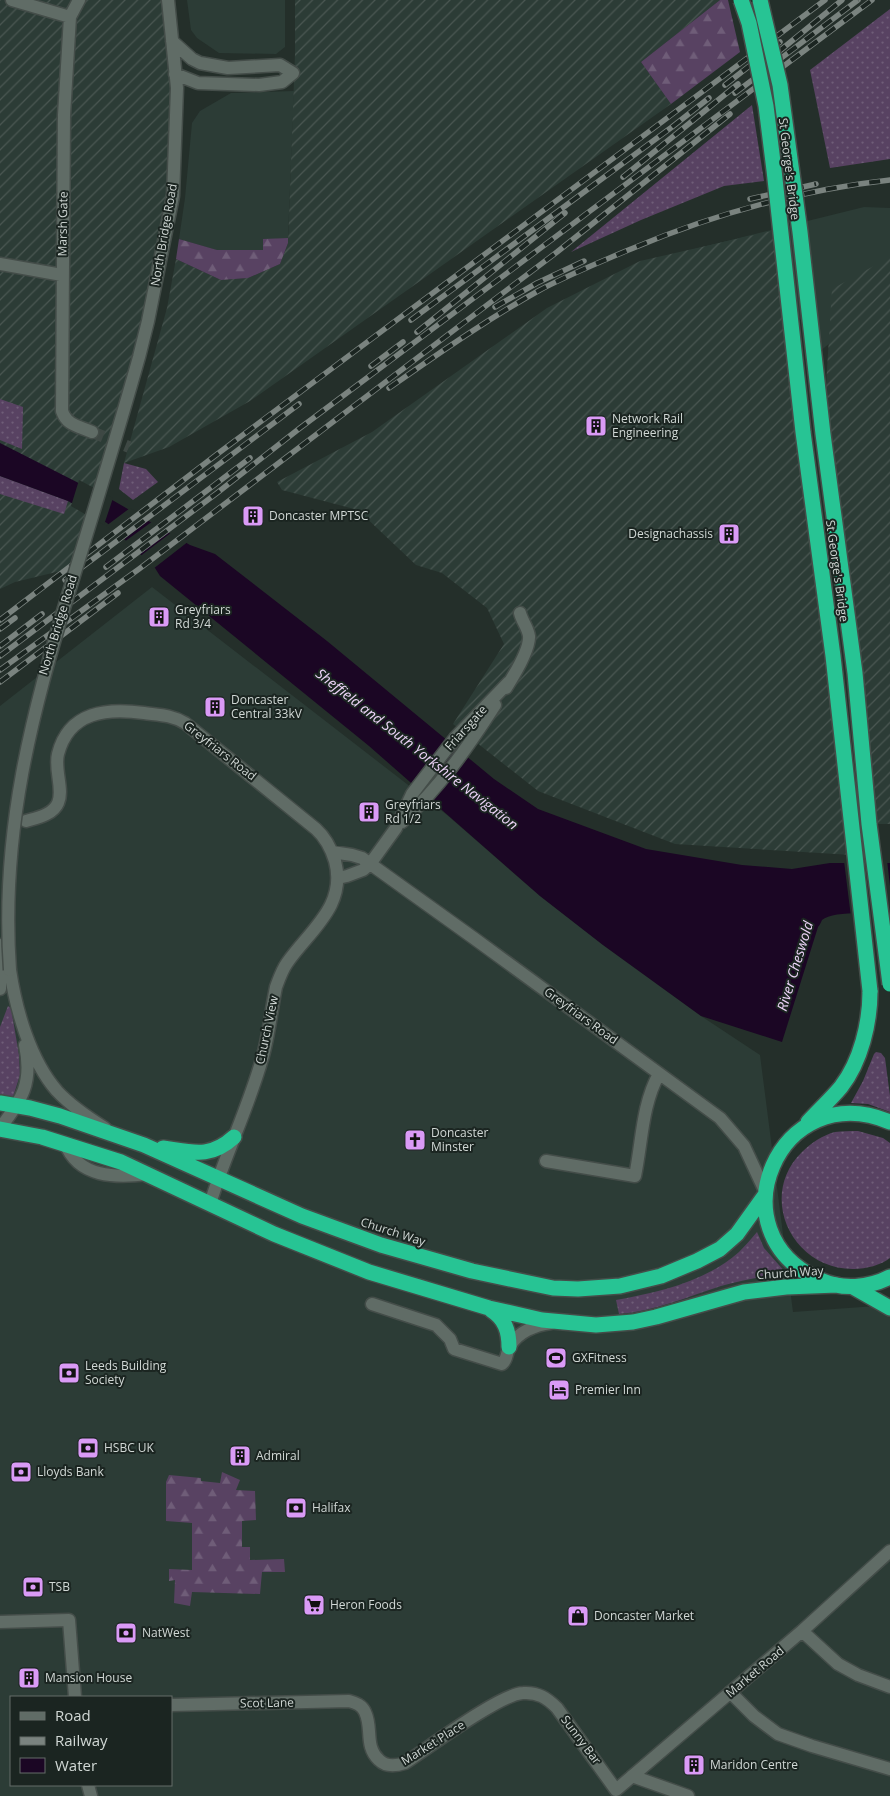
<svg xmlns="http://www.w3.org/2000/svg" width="890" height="1796" font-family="'Open Sans',sans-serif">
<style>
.built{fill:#2c3c36;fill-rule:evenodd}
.industrial{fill:url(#industrial-furrows)}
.grass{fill:url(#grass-dots)}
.forest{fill:url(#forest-firs)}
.water{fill:#1b0624}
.pier{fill:#242f2a}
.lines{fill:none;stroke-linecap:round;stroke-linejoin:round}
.minor-tunnel{stroke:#3e4844;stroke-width:12;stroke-dasharray:12 6;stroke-linecap:butt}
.minor-casing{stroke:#444d49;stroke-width:15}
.highway-casing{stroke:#444d49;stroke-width:18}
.minor{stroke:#606c66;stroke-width:12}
.highway{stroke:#27c494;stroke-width:15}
.rail-casing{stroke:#7a837f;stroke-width:5.5}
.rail{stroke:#1b2521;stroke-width:4;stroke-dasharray:11;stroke-linecap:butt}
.minor-bridge-casing{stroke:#444d49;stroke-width:15;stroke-linecap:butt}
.highway-bridge-casing{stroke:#444d49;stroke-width:18;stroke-linecap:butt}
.minor-bridge{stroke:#606c66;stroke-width:12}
.highway-bridge{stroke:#27c494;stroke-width:15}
.labels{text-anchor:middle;stroke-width:4;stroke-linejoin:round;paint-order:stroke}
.street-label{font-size:12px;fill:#d1d8d5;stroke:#1b2521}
.poi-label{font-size:12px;fill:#d1d8d5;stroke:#1b2521;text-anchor:start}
.water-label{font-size:14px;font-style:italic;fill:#eed5f9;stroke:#1b2521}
</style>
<defs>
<pattern id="industrial-furrows" width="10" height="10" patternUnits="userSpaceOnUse" patternTransform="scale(1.25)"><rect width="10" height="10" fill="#2c3c36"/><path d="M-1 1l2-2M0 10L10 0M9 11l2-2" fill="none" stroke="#4a5752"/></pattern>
<pattern id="grass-dots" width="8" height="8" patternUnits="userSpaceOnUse" patternTransform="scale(1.25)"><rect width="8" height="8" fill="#584262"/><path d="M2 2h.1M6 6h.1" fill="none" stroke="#6f5d78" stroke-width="1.8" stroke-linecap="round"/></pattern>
<pattern id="forest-firs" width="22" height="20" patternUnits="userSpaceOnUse" patternTransform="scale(1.25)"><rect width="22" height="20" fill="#584262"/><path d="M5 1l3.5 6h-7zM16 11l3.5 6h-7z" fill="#6f5d78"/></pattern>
</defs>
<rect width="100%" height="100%" fill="#242f2a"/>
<path class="built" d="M187 0H285V47L276 54 219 53 197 38 191 30Z
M294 91 288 238 263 240V250H216L179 239 185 198 192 123 200 111 231 93Z
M864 207 890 208V296L820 351 790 303 654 259Z
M152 587 447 815 540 896 603 945 701 1016 760 1055 793 1312 890 1305V1796H0V706ZM11 1697H171V1785H11Z"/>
<path class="industrial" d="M0 0H169L177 125 160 263 77 567 15 582 0 589Z
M295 0H720L641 62 671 104 250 401 169 447 124 463 167 308 176 259 221 280 248 278 280 264 288 243 295 54Z
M785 228 852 855 675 844 538 791 453 724 504 644 487 608 442 573 416 565 358 510 282 490 277 482 372 432 547 308 640 261Z
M890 257V824H869L823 434 832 289Z"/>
<path class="grass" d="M890 9V159L830 168 810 70Z
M752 105 764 181 724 186 641 220 571 252Z
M0 399 23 407 22 449 0 440Z
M124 463 146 469 158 482 133 500 119 489Z
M0 476 68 501 64 514 0 494Z
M8 1006 11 1008 19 1055 20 1075 13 1097 0 1096V1027Z
M876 1052 881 1053 885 1058 890 1096V1112L868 1104 851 1103 863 1081 874 1054Z
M858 1131 883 1138 890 1143V1258C881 1265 866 1269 854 1269 792 1270 757 1196 802 1152 811 1143 823 1135 835 1132 842 1131 851 1131 858 1131Z
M757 1232 764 1248 786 1273C764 1276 742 1280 721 1286 687 1297 655 1311 619 1314L616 1300C659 1292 705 1282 739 1252 745 1246 751 1239 757 1232Z"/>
<path class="forest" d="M720 0H728L740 52 671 104 641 62Z
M288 238V243L280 264 248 278 221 280 176 259 179 239 217 250H263V239Z
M222 1472 240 1480 236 1490 255 1491 256 1520 242 1521V1547H250V1560L284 1559 285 1572H262L260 1594 192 1592 190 1606 174 1603 175 1580 169 1581V1569L192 1570V1523L166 1521V1482L169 1475 201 1478V1481L220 1483Z"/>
<path class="water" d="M0 443 114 501 190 545 215 554 327 641 494 779 538 809 646 849 742 865 792 869 830 863H890V914C875 914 833 910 822 920 821 922 820 925 818 927L782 1042 701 1016 603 945 540 896 369 746 160 576 155 568 107 523 68 501 0 476Z"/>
<path class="pier" d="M79 480 113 498 104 525 71 506Z
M130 508 150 519 122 541 106 526Z
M153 521 170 530 137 555 124 542Z
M172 532 189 541 153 569 139 557Z
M887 860 890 886V917H851L844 861Z"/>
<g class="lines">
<path class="minor-tunnel" d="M92 432 129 447"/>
<g class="minor-casing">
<path id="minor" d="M12 0 70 17
M79 0 70 17 64 115 62 411C67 426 79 426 92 432
M168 0 177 88 173 196
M172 41 192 59 200 63 228 68 280 65 293 73 282 82 259 85 198 83 175 74
M0 264 62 275
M506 688C513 677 530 649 529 636 528 628 522 621 520 613
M26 821C36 818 53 815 58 803 64 790 54 769 58 754 69 711 107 708 144 713 159 715 172 715 185 723L316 829C326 838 331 848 335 861 347 906 310 930 287 963 282 970 279 979 276 987 271 1011 269 1036 262 1059 248 1109 225 1155 210 1204
M402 822C439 788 468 747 495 705
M332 852 352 855 362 858 475 939 720 1118 744 1146 765 1191
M338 878 347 876 363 870 370 864 396 828 412 794 455 738 509 682
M0 945V989
M10 970C16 1010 30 1060 57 1091 70 1105 89 1118 105 1128
M0 1128C22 1100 33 1083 25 1045
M65 1143C78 1178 116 1178 148 1174
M546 1161 635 1176C642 1142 642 1104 659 1074
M372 1304 436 1325 450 1339 454 1349 502 1364C508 1359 506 1352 510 1346 518 1332 535 1325 551 1323
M0 1622 69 1620 75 1697
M802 1631 838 1664 858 1675 890 1687
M730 1692 754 1716 778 1734 812 1746 890 1769
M171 1705 349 1701C356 1703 362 1705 365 1712 373 1728 364 1746 379 1760 386 1767 396 1766 405 1763 428 1748 500 1694 523 1693 538 1692 547 1698 557 1708L616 1790
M632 1776 688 1796
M88 1785 91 1796
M616 1790 802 1631 890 1551"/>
</g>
<g class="highway-casing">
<path id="highway" d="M0 1103 30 1108 60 1116 144 1145 302 1216 381 1245 472 1271 553 1288 578 1289 620 1286 661 1276 697 1261 720 1249 737 1234 765 1195
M808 1122C819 1110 831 1099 841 1087 861 1061 870 1023 870 991
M890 1122C779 1075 712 1233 820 1280 842 1290 869 1288 890 1277
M0 1129 42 1137 121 1162 274 1234 369 1272 489 1308 542 1320 596 1325 633 1322 656 1317 744 1292 786 1287 837 1285
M163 1148C192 1152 210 1159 234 1137
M853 1287 890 1308
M491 1310C505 1319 509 1331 509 1347"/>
</g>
<use href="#minor" class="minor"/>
<use href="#highway" class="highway"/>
<g class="rail-casing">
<path id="rail" d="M777 53 842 0
M725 85 780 42
M735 93 858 0
M672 127 709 98
M623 177 738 84
M750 199 816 184
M495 307 537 283 584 261
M411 320 676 124
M417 332 565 213
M371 366 403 342
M389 388C438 354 486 320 538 291 568 275 600 262 631 249 714 214 800 190 890 180
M106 567 250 458
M65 580 299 404
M0 620 220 452 825 0
M0 629 15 618
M0 646 42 614
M0 656 217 493 300 428 872 0
M0 670 139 569 557 252 730 114
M0 682 118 593"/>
</g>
<use href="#rail" class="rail"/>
<g class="minor-bridge-casing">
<path id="minor-bridge" d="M10 970C0 834 32 710 72 582 95 507 118 432 139 357L148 321 173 196"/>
</g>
<g class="highway-bridge-casing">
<path id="highway-bridge" d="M741 0 749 23 766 106 774 170 803 432 833 656 870 991
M760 0 780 85 800 232 823 434 855 673 869 824 890 984"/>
</g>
<use href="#minor-bridge" class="minor-bridge"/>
<use href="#highway-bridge" class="highway-bridge"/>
</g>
<defs>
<g id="building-square" transform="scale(1.125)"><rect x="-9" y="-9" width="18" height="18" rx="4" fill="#da9af6" stroke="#1b2521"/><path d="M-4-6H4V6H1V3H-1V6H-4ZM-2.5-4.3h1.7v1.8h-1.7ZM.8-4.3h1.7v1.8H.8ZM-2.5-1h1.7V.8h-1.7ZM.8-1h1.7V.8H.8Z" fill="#111"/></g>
<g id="church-square" transform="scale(1.125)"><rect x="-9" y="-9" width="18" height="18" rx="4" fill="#da9af6" stroke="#1b2521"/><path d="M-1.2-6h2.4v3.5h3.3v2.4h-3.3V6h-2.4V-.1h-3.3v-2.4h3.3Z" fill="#111"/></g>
<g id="stadium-square" transform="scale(1.125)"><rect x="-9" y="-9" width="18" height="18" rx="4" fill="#da9af6" stroke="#1b2521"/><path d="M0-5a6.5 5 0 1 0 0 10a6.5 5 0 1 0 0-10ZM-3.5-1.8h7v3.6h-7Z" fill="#111"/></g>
<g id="bank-square" transform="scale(1.125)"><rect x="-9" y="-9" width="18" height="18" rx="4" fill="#da9af6" stroke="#1b2521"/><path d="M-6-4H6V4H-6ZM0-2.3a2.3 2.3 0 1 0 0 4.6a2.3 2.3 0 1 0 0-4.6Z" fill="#111"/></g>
<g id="hotel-square" transform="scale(1.125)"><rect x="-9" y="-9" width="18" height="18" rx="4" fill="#da9af6" stroke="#1b2521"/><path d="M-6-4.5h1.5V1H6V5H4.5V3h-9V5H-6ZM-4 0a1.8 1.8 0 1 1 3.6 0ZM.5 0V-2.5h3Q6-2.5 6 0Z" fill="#111"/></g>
<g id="supermarket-square" transform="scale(1.125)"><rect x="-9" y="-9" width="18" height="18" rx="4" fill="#da9af6" stroke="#1b2521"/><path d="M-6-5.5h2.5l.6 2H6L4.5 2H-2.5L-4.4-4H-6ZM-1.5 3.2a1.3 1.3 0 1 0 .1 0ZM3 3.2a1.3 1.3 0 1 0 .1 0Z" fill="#111"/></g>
<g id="shop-square" transform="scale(1.125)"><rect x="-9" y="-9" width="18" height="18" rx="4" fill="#da9af6" stroke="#1b2521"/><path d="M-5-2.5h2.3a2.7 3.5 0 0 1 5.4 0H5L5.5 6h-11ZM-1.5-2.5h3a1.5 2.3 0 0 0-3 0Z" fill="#111"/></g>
</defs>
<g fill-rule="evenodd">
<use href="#building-square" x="596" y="426"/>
<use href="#building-square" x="253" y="516"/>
<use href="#building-square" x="729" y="534"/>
<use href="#building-square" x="159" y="617"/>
<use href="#building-square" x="215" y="707"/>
<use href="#building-square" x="369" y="812"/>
<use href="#church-square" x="415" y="1140"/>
<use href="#stadium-square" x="556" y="1358"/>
<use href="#bank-square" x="69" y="1373"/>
<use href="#hotel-square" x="559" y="1390"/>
<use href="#bank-square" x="88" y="1448"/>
<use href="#building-square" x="240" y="1456"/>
<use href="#bank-square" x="21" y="1472"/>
<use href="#bank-square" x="296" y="1508"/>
<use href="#bank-square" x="33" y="1587"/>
<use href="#supermarket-square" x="314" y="1605"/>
<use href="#shop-square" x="578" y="1616"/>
<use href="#bank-square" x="126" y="1633"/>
<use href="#building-square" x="29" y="1678"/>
<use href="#building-square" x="694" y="1765"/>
</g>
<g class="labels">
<g class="street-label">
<text transform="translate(789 169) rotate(83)" y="4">St George's Bridge</text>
<text transform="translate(63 224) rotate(-89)" y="4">Marsh Gate</text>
<text transform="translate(164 235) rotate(-80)" y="4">North Bridge Road</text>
<text transform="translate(837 571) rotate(82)" y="4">St George's Bridge</text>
<text transform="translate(58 625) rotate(-73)" y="4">North Bridge Road</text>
<text transform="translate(466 728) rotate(-48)" y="4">Friarsgate</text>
<text transform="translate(220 751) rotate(38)" y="4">Greyfriars Road</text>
<text transform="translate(581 1016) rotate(36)" y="4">Greyfriars Road</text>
<text transform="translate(267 1030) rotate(-78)" y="4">Church View</text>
<text transform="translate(393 1232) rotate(18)" y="4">Church Way</text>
<text transform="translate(790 1273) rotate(-4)" y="4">Church Way</text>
<text transform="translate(755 1672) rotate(-40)" y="4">Market Road</text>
<text transform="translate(267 1703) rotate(-1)" y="4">Scot Lane</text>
<text transform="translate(581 1740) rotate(53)" y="4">Sunny Bar</text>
<text transform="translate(433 1743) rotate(-32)" y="4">Market Place</text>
</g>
<g class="poi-label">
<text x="612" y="423">Network Rail<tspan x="612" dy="14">Engineering</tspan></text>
<text x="269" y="520">Doncaster MPTSC</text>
<text x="713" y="538" text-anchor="end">Designachassis</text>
<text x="175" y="614">Greyfriars<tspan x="175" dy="14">Rd 3/4</tspan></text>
<text x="231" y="704">Doncaster<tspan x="231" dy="14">Central 33kV</tspan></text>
<text x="385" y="809">Greyfriars<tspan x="385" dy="14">Rd 1/2</tspan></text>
<text x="431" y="1137">Doncaster<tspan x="431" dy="14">Minster</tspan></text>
<text x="572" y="1362">GXFitness</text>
<text x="85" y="1370">Leeds Building<tspan x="85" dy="14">Society</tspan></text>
<text x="575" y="1394">Premier Inn</text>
<text x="104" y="1452">HSBC UK</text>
<text x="256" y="1460">Admiral</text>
<text x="37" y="1476">Lloyds Bank</text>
<text x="312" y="1512">Halifax</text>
<text x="49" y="1591">TSB</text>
<text x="330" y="1609">Heron Foods</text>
<text x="594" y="1620">Doncaster Market</text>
<text x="142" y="1637">NatWest</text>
<text x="45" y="1682">Mansion House</text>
<text x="710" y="1769">Maridon Centre</text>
</g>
<g class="water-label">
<text transform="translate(417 749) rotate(38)" y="5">Sheffield and South Yorkshire Navigation</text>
<text transform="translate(795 966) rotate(-73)" y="5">River Cheswold</text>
</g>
</g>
<rect x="10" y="1696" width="162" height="90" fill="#1b2521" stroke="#646d69"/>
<rect x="20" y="1712" width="25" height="8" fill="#606c66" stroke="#646d69"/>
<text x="55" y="1721" font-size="15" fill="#d1d8d5">Road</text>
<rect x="20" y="1737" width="25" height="8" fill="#7a837f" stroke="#646d69"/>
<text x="55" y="1746" font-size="15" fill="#d1d8d5">Railway</text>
<rect x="20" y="1758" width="25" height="15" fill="#1b0624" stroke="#646d69"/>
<text x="55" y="1771" font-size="15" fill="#d1d8d5">Water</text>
</svg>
